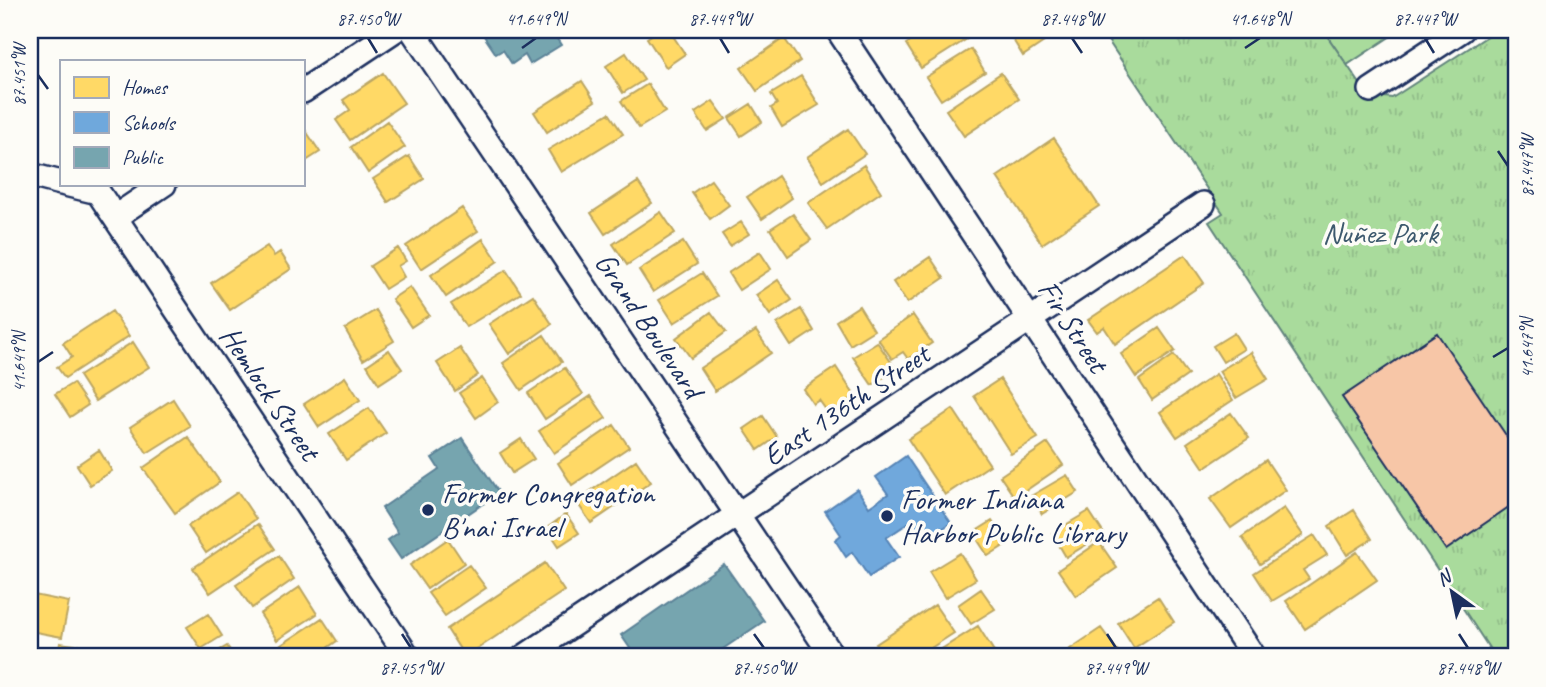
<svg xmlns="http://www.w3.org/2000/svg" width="1546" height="687" font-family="Caveat,sans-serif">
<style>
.green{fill:#a9db9c;stroke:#62857d;stroke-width:2}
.park{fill:url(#park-tufts);stroke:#62857d;stroke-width:2}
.homes{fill:#ffd966;stroke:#bba664;stroke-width:2}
.schools{fill:#6fa8dc;stroke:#5684b6;stroke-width:2}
.public{fill:#76a5af;stroke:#5b8297;stroke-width:2}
.building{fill:#f7c6a7;stroke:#1b2f5e;stroke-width:2}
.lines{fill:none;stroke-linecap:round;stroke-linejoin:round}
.minor-casing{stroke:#1b2f5e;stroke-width:28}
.minor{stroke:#fdfcf7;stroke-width:23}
.ticks{fill:none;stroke:#1b2f5e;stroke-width:2.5}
.poi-dot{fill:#1b2f5e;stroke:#fdfcf7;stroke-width:2.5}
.labels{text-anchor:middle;stroke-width:7;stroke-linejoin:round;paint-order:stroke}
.park-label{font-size:30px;fill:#3e5a6e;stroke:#fdfcf7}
.street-label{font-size:30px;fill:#1b2f5e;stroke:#fdfcf7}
.poi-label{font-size:30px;fill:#1b2f5e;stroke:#fdfcf7;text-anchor:start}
.neatline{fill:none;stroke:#1b2f5e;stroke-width:2.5}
.ticks-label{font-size:18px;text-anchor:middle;fill:#1b2f5e}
</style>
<defs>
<pattern id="park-tufts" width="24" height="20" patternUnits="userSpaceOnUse" patternTransform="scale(1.75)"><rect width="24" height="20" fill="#a9db9c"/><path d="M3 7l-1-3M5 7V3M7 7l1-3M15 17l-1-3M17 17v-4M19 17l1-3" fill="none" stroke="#91bc89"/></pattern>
</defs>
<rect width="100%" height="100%" fill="#fdfcf7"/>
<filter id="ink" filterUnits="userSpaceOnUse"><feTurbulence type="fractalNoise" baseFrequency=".0143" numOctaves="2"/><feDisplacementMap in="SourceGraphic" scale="14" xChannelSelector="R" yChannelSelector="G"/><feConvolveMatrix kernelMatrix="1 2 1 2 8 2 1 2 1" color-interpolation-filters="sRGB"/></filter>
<g filter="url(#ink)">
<path class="green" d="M1323 30H1400L1347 65Z"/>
<path class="park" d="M1101 30H1323L1363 88 1376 96 1392 98 1497 30H1516V657H1495L1209 222 1223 213Z"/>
<path class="homes" d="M659 30H669L685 54 666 67 647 38Z
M930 30H962L967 39 921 68 906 44Z
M1007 30H1037L1044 42 1023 56Z
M784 38 800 61 757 91 741 68Z
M971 49 985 72 941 100 926 77Z
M626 53 644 80 623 93 606 66Z
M383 73 404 103 350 140 336 120 350 110 343 100Z
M1001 73 1019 99 964 136 946 110Z
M801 76 819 105 782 127 771 108 777 104 771 94Z
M582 81 595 101 547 132 534 112Z
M648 84 665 112 639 128 621 101Z
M713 101 726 119 707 131 695 113Z
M751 104 762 122 741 136 729 118Z
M609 113 623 134 561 172 548 150Z
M387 121 405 147 368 173 351 147Z
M304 128 320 152 303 163V129Z
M848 129 865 154 823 182 807 157Z
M1054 138 1099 206 1042 244 997 177Z
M409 156 424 179 388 202 373 179Z
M864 165 881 192 827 229 808 203Z
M778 176 792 198 762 219 747 197Z
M711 180 729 205 710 219 692 193Z
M638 182 652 203 605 234 591 213Z
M462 208 478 231 421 269 406 246Z
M661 212 675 233 627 265 613 244Z
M793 214 811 240 788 256 770 229Z
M741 222 749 234 730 246 722 234Z
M483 239 498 261 446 297 431 275Z
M683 242 697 264 653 292 639 270Z
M267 246 274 256 280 252 291 269 230 310 211 283Z
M398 248 406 261 398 266 404 277 385 289 370 266Z
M760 252 771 269 739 290 728 273Z
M1185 255 1204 283 1115 344 1104 327 1097 332 1088 320Z
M930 257 944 278 907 303 893 282Z
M506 270 521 293 466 327 451 304Z
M702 273 717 296 674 323 659 300Z
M778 280 792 300 770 315 756 295Z
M410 287 429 315 411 327 392 299Z
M533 295 552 324 509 354 489 324Z
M859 306 874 330 850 345 836 321Z
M801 309 814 331 791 346 777 324Z
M376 310 394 341 363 360 345 329Z
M112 311 129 336 65 378 57 367 72 357 63 343Z
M711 312 726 332 691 358 676 338Z
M913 315 932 343 908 359 903 352 892 359 878 339Z
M1159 328 1175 351 1136 377 1121 354Z
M756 331 771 353 715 391 700 368Z
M1234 333 1244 349 1223 362 1213 346Z
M544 335 562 362 521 390 503 363Z
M133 342 149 367 95 401 79 376Z
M877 342 896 369 872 385 853 357Z
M460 348 478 375 455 391 437 363Z
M389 350 402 369 379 384 367 365Z
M1251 352 1268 379 1236 398 1219 371Z
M1174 355 1188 375 1152 400 1139 380Z
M836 367 855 396 829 414 819 400 813 404 803 389Z
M565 368 583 394 545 419 528 393Z
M1216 374 1233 400 1177 437 1160 412Z
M345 377 360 400 319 427 304 404Z
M482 378 498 402 476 418 459 393Z
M1000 379 1038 438 1011 454 974 396Z
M73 383 88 405 70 417 55 394Z
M591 396 606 418 554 453 539 431Z
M173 399 190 426 147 453 130 427Z
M369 408 386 433 346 460 329 434Z
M953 409 990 465 945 495 908 439Z
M1231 413 1249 438 1204 468 1187 443Z
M763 416 777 437 758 450 744 429Z
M614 425 629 447 572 485 558 463Z
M188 437 220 482 175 513 143 468Z
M521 439 534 459 512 473 500 453Z
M1048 443 1063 465 1015 498 1000 476Z
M99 450 112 471 90 485 77 465Z
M636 460 651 482 591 523 576 501Z
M1266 460 1286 490 1231 528 1210 499Z
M1067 475 1078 492 1042 514 1031 496Z
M238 492 256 519 206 553 188 526Z
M1284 508 1303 535 1260 564 1242 537Z
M1354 510 1372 539 1347 555 1329 526Z
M1089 511 1104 534 1066 557 1052 533Z
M566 514 579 533 559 546 547 528Z
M992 521 1007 544 988 556 973 533Z
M258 524 275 549 210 593 193 568Z
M1314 535 1327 555 1303 570 1309 579 1272 601 1254 573Z
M448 539 464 563 427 589 410 565Z
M1099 542 1117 568 1076 596 1058 570Z
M1357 552 1377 580 1305 629 1286 601Z
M960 553 976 579 945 598 929 572Z
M279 556 294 579 252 608 236 585Z
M545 563 564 591 465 657 447 629Z
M469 565 486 588 445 616 428 593Z
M300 587 317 614 277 640 260 614Z
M981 589 995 609 971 624 958 605Z
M34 595 69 602 62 637 30 631Z
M1158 597 1174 622 1134 648 1118 623Z
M935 605 954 633 917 657H885L876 644Z
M208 614 222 636 201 649 187 627Z
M322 618 337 641 314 657H263Z
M978 626 995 653 988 657H929Z
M1101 628 1122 657H1062L1061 655Z
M60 643 96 648 94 657H58Z
M227 646 235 657H208Z"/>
<path class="schools" d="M906 456 951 523 923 541 910 522 886 538 899 557 869 577 852 552 846 557 835 540 841 535 825 511 857 489 869 507 888 494 876 477Z"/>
<path class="public" d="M480 30H551L561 45 530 64 525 55 512 64 503 50 496 54Z
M462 438 499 493 401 559 388 540 398 533 382 508 439 469 432 458Z
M724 564 764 621 711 657H636L621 635Z"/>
<path class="building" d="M1437 333 1516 450V502L1446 550 1342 397Z"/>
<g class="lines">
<g class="minor-casing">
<path id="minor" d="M412 30 833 657
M838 30 1254 657
M1371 90 1462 30
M303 91 395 30
M30 175 61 183
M65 184 98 192 408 657
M115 217 164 184
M524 657 1203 204"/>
</g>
<use href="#minor" class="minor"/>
</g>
</g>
<path class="ticks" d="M368 38 377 53M720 38 729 53M1072 38 1082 53M1425 38 1434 53M522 48 536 38M1245 48 1260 38M38 75 48 89M1498 151 1508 166M1493 357 1508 348M38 362 53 352M402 634 411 648M754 634 764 648M1107 634 1116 648M1459 634 1468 648"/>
<g class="poi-dot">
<circle cx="428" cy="510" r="7"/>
<circle cx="887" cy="516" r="7"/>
</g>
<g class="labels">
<g class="park-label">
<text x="1380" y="243">Nuñez Park</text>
</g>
<g class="street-label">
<text transform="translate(649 325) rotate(56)" y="10">Grand Boulevard</text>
<text transform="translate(1073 326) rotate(57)" y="10">Fir Street</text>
<text transform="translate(270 393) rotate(56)" y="10">Hemlock Street</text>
<text transform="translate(846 405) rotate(-34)" y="10">East 136th Street</text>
</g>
<g class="poi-label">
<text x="442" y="503">Former Congregation<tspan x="442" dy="34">B'nai Israel</tspan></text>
<text x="901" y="509">Former Indiana<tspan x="901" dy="34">Harbor Public Library</tspan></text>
</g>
</g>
<rect width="1546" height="687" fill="none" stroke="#fdfcf7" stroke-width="77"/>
<rect x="60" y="60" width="245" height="126" fill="#fdfcf7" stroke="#a3aaba" stroke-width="2"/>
<rect x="74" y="77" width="35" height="21" fill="#ffd966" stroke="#a3aaba" stroke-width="2"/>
<text x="122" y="94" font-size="21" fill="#1b2f5e">Homes</text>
<rect x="74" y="112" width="35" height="21" fill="#6fa8dc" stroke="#a3aaba" stroke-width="2"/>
<text x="122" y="130" font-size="21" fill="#1b2f5e">Schools</text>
<rect x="74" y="147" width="35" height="21" fill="#76a5af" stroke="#a3aaba" stroke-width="2"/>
<text x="122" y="164" font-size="21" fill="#1b2f5e">Public</text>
<g transform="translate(1452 592) rotate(327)" stroke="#fdfcf7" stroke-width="5" paint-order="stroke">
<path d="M0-5L12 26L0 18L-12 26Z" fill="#1b2f5e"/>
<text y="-10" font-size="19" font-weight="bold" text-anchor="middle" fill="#1b2f5e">N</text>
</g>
<rect x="38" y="38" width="1470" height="610" class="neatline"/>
<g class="ticks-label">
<text x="368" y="25">87.450°W</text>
<text x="536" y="25">41.649°N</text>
<text x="720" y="25">87.449°W</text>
<text x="1072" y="25">87.448°W</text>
<text x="1260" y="25">41.648°N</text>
<text x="1425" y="25">87.447°W</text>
<text transform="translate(19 75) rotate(-90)" y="6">87.451°W</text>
<text transform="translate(1527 166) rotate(-90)" y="6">87.447°W</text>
<text transform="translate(1527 348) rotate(-90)" y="6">41.647°N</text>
<text transform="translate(19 362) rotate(-90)" y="6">41.649°N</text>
<text x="411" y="674">87.451°W</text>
<text x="764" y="674">87.450°W</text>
<text x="1116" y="674">87.449°W</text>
<text x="1468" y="674">87.448°W</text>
</g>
</svg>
